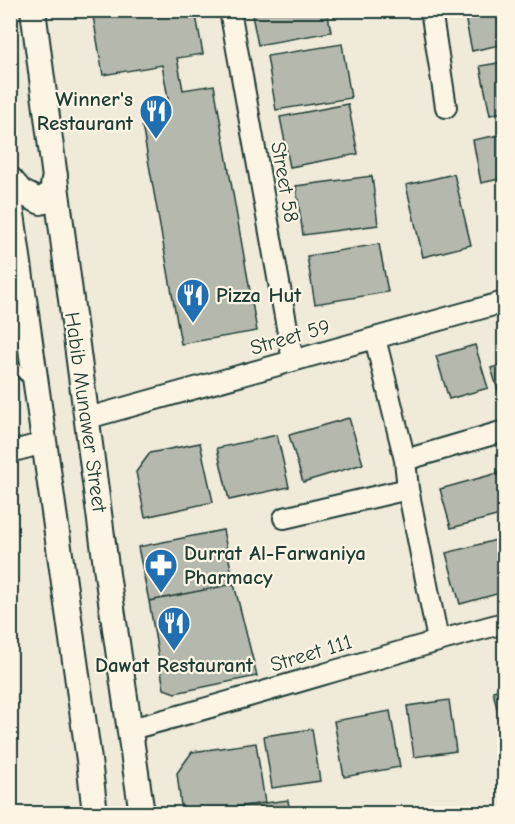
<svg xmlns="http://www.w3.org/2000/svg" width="515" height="824" font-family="'Comic Neue',sans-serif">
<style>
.building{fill:#b5b9ad;stroke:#1f3d34;stroke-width:1.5}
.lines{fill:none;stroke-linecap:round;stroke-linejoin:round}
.service-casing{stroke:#1f3d34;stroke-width:14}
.minor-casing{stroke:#1f3d34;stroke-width:24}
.tertiary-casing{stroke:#1f3d34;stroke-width:28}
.service{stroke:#fcf5e5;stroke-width:9}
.minor{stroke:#fcf5e5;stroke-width:20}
.tertiary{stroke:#fcf5e5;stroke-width:24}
.labels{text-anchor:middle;stroke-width:4.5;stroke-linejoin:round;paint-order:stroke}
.poi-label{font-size:21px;font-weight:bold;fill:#1f3d34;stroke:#fcf5e5;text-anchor:start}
.street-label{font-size:21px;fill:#1f3d34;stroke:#fcf5e5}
</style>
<rect width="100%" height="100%" fill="#efeada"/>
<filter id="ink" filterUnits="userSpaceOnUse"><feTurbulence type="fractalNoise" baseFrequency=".0167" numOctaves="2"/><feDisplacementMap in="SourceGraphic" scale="12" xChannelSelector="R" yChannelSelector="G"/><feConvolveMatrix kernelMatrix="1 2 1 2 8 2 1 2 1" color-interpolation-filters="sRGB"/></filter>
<g filter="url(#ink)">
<path class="building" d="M92 10H195L203 54 177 58 183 90 214 85 257 331 181 344 140 114 170 109 162 65 103 75Z
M251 10H327L331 32 258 45Z
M469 10H504V44L472 51 464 12Z
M342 44 351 98 276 110 267 56Z
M504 62V112L490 115 480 66Z
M348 104 358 154 290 167 280 117Z
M504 134V178L481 183 473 140Z
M454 174 471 245 423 257 406 185Z
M372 176 378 225 303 235 296 186Z
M379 244 388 292 315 304 307 256Z
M475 345 488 388 449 399 436 356Z
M504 364V409L491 368Z
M349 418 363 464 303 482 289 435Z
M277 435 289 487 229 500 217 448Z
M200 443 213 502 145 517 136 472 150 453Z
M498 473 504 498V514L451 528 440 489Z
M223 530 234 584 149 601 138 547Z
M504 538V592L460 604 446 553Z
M234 584 257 676 175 693 164 689 149 601Z
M504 688V722L500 723 493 691Z
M449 700 456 751 414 757 407 706Z
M390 711 400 767 344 777 334 721Z
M312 729 320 781 272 788 264 736Z
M256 743 265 803 182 814 177 773 192 752Z
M288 800 290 814H186L265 803Z"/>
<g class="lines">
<g class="service-casing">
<path id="service" d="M10 363 31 381"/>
</g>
<g class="minor-casing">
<path id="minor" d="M230 10 293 361
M431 10 446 107
M375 338 405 460 408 489 438 640
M88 418 504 302
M10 452 44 443
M405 460 504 431
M284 518 408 489
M131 729C256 696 379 656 504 623"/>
</g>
<g class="tertiary-casing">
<path id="tertiary" d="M33 10 107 574 142 814
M10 179 21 192 41 202 52 192 55 175
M10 200 89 760 95 814"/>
</g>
<use href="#service" class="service"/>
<use href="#minor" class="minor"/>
<use href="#tertiary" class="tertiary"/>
</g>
</g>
<defs>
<g id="restaurant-pin" transform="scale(1.725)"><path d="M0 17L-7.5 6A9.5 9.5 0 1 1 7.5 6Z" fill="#1f6fb2" stroke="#fcf5e5"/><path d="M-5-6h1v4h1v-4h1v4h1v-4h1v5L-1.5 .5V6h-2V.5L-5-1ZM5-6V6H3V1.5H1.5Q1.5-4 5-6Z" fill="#fff"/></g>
<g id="pharmacy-pin" transform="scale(1.725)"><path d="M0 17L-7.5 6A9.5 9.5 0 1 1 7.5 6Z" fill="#1f6fb2" stroke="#fcf5e5"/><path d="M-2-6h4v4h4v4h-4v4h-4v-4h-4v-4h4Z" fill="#fff"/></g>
</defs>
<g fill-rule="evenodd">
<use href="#restaurant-pin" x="156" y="111"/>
<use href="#restaurant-pin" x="193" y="295"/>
<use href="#pharmacy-pin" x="161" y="565"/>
<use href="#restaurant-pin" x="174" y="623"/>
</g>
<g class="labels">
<g class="poi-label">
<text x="133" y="106" text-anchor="end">Winner's<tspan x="133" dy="24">Restaurant</tspan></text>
<text x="216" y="302">Pizza Hut</text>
<text x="184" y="560">Durrat Al-Farwaniya<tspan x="184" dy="24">Pharmacy</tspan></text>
<text x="174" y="672" text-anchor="middle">Dawat Restaurant</text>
</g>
<g class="street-label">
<text transform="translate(285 182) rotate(80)" y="7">Street 58</text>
<text transform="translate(290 337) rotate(-16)" y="7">Street 59</text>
<text transform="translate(86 412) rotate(82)" y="7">Habib Munawer Street</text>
<text transform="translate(311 653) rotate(-17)" y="7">Street 111</text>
</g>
</g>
<rect width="515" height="824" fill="none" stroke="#fcf5e5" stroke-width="36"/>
<rect x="18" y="18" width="479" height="788" fill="none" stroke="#1f3d34" stroke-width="2" filter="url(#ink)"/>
</svg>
